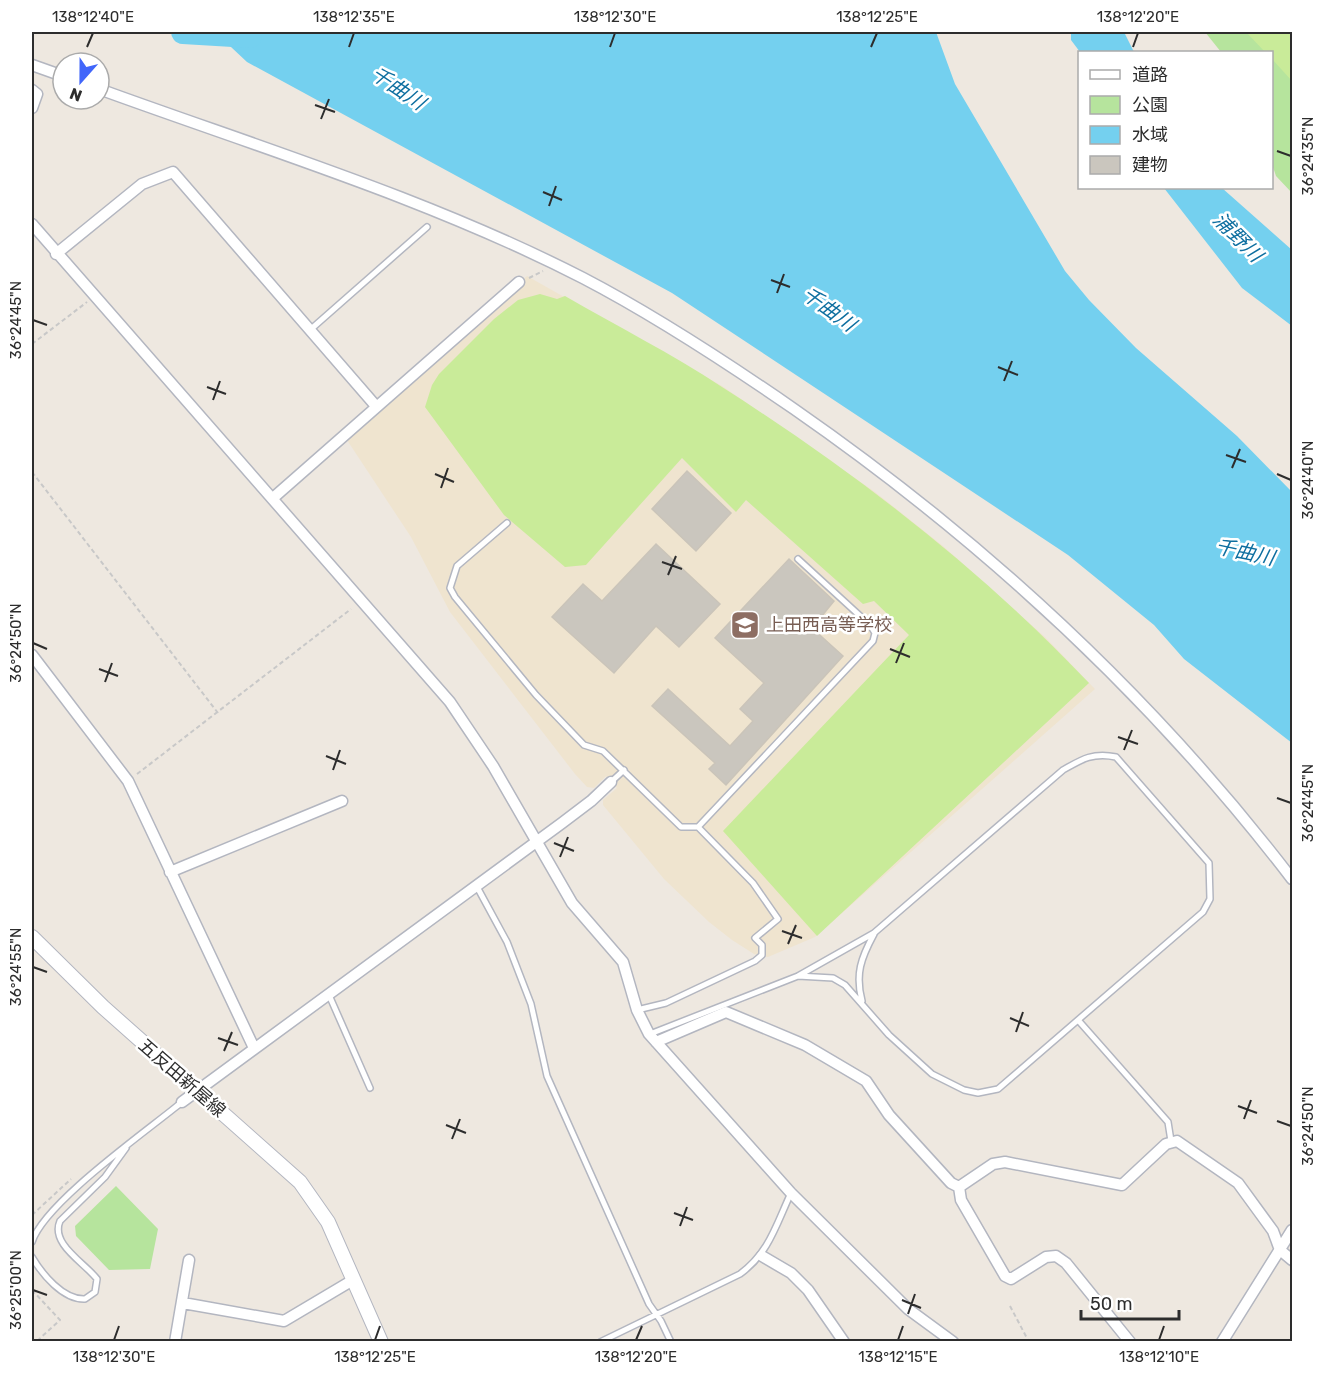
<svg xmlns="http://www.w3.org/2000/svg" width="1324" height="1373" font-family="Rubik,'Noto Sans JP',sans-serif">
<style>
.education{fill:#efe4cf}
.green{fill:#b6e49d}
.pitch{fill:#c9eb99}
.water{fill:#74d0ef}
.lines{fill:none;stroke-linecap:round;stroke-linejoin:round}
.river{stroke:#74d0ef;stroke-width:24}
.building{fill:#cac6be;stroke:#cac4b9;stroke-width:1.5}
.lane-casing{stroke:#b3b6c0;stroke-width:8}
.street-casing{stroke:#b3b6c0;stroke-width:13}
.secondary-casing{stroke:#b3b6c0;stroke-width:16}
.path{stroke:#c8c8c8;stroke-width:2;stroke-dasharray:4.5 3;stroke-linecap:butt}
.lane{stroke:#fff;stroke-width:5}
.street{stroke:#fff;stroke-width:10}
.secondary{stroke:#fff;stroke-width:14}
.ticks{fill:none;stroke:#2d2d2d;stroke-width:2}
.labels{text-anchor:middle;stroke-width:5;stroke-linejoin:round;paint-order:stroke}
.education-label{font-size:18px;fill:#785e54;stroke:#fff;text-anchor:start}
.street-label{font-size:18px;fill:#2d2d2d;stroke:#fff}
.water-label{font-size:20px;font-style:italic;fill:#0e6fa0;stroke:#fff}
.neatline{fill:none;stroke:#2d2d2d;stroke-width:2}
.ticks-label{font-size:15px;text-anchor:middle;fill:#2d2d2d}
</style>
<rect width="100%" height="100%" fill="#eee8e0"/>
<path class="education" d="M527 276 722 386 875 492 943 546 1045 637 1095 689 815 937 768 957 754 954 732 940 709 922 664 879 603 805V800L617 788 606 776 594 788 587 787 575 774 450 612 411 537 347 440Z"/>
<path class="green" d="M1205 32H1292V193L1276 176 1272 164V52H1221Z
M116 1186 158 1229 150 1269 109 1270 76 1236 75 1226Z"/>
<path class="pitch" d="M1246 32H1292V81L1272 59V52H1265Z
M540 294 557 299 565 296C617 326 672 354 722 387 855 472 981 569 1089 683L817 936 723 831 909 635 874 601 863 604 746 500 736 512 682 458 586 565 565 567 504 515 425 407 432 385 439 374 494 319 518 300Z"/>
<path class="water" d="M215 32H936L955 84 1065 271 1089 300 1136 348 1237 436 1292 492V743L1184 659 1154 625 1068 555 672 293 247 62Z
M1071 32H1124L1134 52H1080L1071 40Z
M1164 188H1222L1292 250V326L1242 288Z"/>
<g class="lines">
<path class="river" d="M183 32 250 36"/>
</g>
<path class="building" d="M687 471 731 513 696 551 652 509Z
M656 544 720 604 679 647 656 626 614 673 552 617 583 584 602 601Z
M789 559 834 601 812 628 843 656 726 785 709 769 715 763 652 706 668 689 730 746 753 721 740 709 764 683 715 638Z"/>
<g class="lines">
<g class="lane-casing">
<path id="lane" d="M310 330 427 227
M507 523 457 566 450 588 455 597 536 695 584 745 603 751 681 827H698L753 883 778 919 755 938 762 945V955L755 961 666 1003 637 1010
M611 782 624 770
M698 827 873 641 875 633 870 625 798 559
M476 885 507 942 531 1004 547 1076 649 1304 661 1321 671 1342
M329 995 370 1088
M862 1001C855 974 861 958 874 934
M1078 1020 1168 1122 1171 1141
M650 1034 798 976 874 933 1063 770C1082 759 1094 752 1116 757L1209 863 1210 899 1203 912 998 1089 978 1093 964 1090 932 1074 889 1035 845 985 833 978 798 976
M32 1242C44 1203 147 1131 182 1102
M32 1257C42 1274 63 1300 85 1299L95 1292 97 1279C85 1263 50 1244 60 1221L105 1177 126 1148
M600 1342 740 1274C769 1253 776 1225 791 1193"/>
</g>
<g class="street-casing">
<path id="street" d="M32 65 63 76
M99 89C261 148 429 199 583 278 656 316 726 362 794 409 984 541 1151 695 1292 879
M32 90 37 94 32 108
M32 224 450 702 493 766 572 903 623 962 637 1010 649 1034 791 1193 908 1309 953 1342
M56 254 142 184 173 172 375 405
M273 498 519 282
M32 655 128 781 254 1048
M170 872 342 801
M656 1042 726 1012 805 1045 866 1081 889 1115 951 1183 959 1187 993 1164 1005 1162 1122 1185 1166 1144 1177 1141 1238 1183 1273 1231 1280 1250 1292 1260
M182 1102 562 823 591 801 611 782
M959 1187 961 1200 1005 1276 1011 1279 1046 1257 1056 1256 1066 1263 1130 1342
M762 1256 791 1273 808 1290 844 1342
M183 1303 284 1321 353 1280
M175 1342 189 1260
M1222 1342 1292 1230"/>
</g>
<g class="secondary-casing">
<path id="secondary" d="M32 937 103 1007 300 1182 328 1222 381 1342"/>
</g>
<path class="path" d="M529 278 543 271
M32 344 87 302
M32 472 218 713
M137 774 351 609
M32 1215 71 1179
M32 1290 60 1320 36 1342
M1010 1306 1029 1342"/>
<use href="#lane" class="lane"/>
<use href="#street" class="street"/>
<use href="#secondary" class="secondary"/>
</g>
<path class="ticks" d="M87 47 93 33M349 47 354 33M610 47 615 33M871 47 877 33M1133 47 1138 33M315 105 335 112M321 119 329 99M1277 151 1291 156M543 192 562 200M549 206 556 186M771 280 790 287M777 293 784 274M33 320 47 325M998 367 1018 375M1004 381 1012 361M207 387 226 394M213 400 220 381M1226 455 1246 462M1232 468 1240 449M435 474 454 482M1277 474 1291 480M441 488 448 468M662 562 682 569M668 575 676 556M33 643 47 649M890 649 910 657M896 663 904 643M99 669 118 676M105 682 112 663M1118 737 1138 744M1124 750 1132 730M326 756 346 764M333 770 340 750M1277 798 1291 803M554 843 574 851M560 857 568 837M782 931 802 938M788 944 796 925M33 967 47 972M1010 1018 1029 1026M1016 1032 1023 1012M218 1038 238 1045M224 1051 232 1032M1238 1106 1257 1113M1244 1119 1251 1100M1277 1121 1291 1126M446 1125 466 1133M452 1139 460 1119M674 1213 693 1220M680 1226 687 1207M33 1290 47 1295M902 1300 921 1308M908 1314 915 1294M114 1340 119 1326M375 1340 380 1326M636 1340 642 1326M898 1340 903 1326M1159 1340 1164 1326"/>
<defs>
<g id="school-square" transform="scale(1.5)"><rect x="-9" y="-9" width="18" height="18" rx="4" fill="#8d6e63" stroke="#fff"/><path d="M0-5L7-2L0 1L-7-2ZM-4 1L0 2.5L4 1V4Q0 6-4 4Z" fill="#fff"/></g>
</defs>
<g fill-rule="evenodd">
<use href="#school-square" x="745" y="625"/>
</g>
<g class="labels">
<g class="education-label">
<text x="766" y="631">上田西高等学校</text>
</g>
<g class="street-label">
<text transform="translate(182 1078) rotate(41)" y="6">五反田新屋線</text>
</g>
<g class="water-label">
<text transform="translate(398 88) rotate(34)" y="7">千曲川</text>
<text transform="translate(1238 237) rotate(45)" y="7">浦野川</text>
<text transform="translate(829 309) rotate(36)" y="7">千曲川</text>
<text transform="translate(1245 552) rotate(12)" y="7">千曲川</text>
</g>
</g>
<rect width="1324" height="1373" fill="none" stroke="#ffffff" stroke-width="66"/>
<rect x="1078" y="51" width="195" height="138" fill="#ffffff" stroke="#ababab" stroke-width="1.5"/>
<rect x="1090" y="70" width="30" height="9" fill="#ffffff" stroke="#ababab" stroke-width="1.5"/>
<text x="1132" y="81" font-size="18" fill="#2d2d2d">道路</text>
<rect x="1090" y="96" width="30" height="18" fill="#b6e49d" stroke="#ababab" stroke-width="1.5"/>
<text x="1132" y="111" font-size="18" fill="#2d2d2d">公園</text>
<rect x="1090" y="126" width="30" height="18" fill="#74d0ef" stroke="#ababab" stroke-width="1.5"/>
<text x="1132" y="141" font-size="18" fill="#2d2d2d">水域</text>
<rect x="1090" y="156" width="30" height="18" fill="#cac6be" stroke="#ababab" stroke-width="1.5"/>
<text x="1132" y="171" font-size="18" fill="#2d2d2d">建物</text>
<g transform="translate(81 81) rotate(201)"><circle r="28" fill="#ffffff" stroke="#ababab" stroke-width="1.5"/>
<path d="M0-4.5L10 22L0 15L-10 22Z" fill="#4166fa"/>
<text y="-9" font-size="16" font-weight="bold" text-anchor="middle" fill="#2d2d2d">N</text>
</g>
<path d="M1081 1310v9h98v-9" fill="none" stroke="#2d2d2d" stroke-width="3"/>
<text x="1090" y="1310" font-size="18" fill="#2d2d2d" stroke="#ffffff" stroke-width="4.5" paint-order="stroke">50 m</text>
<rect x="33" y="33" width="1258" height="1307" class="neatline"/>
<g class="ticks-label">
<text x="93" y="22">138°12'40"E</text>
<text x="354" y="22">138°12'35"E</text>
<text x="615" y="22">138°12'30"E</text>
<text x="877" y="22">138°12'25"E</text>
<text x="1138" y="22">138°12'20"E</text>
<text transform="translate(1308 156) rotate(-90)" y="5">36°24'35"N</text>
<text transform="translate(16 320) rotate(-90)" y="5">36°24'45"N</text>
<text transform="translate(1308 480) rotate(-90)" y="5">36°24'40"N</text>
<text transform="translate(16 643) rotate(-90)" y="5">36°24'50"N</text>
<text transform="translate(1308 803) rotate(-90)" y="5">36°24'45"N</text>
<text transform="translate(16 967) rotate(-90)" y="5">36°24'55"N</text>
<text transform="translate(1308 1126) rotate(-90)" y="5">36°24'50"N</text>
<text transform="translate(16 1290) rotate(-90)" y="5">36°25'00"N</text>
<text x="114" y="1362">138°12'30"E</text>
<text x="375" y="1362">138°12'25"E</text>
<text x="636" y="1362">138°12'20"E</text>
<text x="898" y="1362">138°12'15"E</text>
<text x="1159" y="1362">138°12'10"E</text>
</g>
</svg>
